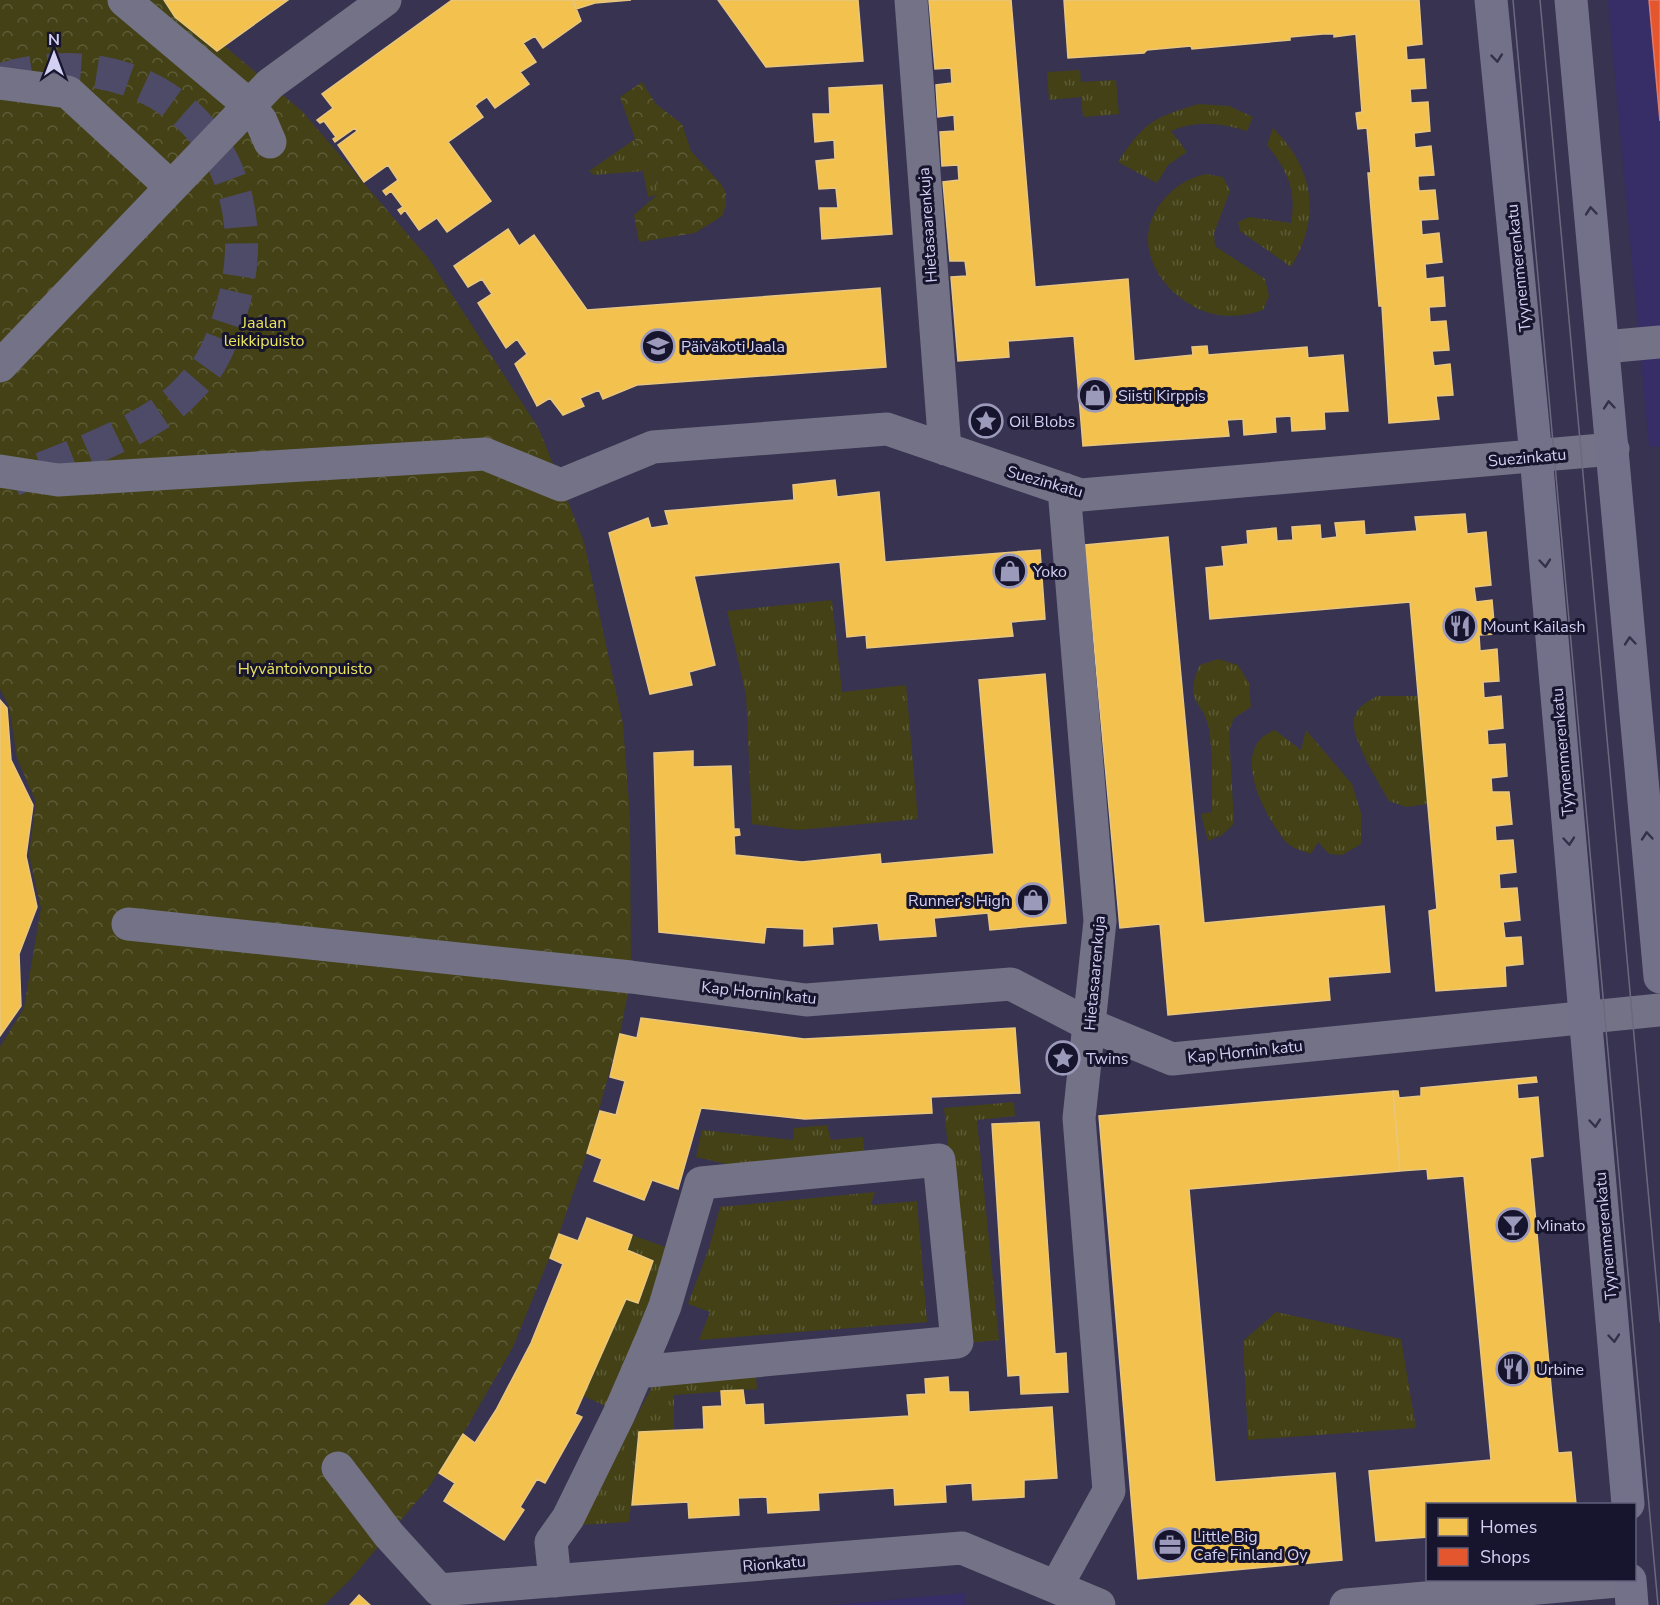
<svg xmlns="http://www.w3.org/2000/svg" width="1660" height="1605" font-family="'Nunito Sans',sans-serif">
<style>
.built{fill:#372d67}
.grass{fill:url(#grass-tufts)}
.park{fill:url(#park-crowns)}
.homes{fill:#f2c14e;stroke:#e8c680;stroke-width:1.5}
.shops{fill:#e4572e;stroke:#df7c69;stroke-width:1.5}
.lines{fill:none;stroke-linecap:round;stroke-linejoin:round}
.minor-tunnel{stroke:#4e4b68;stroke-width:33;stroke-dasharray:33 16;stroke-linecap:butt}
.minor{stroke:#737286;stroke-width:33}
.major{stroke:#737189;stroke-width:33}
.tram{stroke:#6c697f;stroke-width:1.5}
.oneway{stroke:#333049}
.labels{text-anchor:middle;stroke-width:6;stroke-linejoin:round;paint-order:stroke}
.street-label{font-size:16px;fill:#d2d1f3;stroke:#17142d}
.park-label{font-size:16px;fill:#eae55d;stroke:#17142d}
.poi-label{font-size:16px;fill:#d2d1f3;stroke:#17142d;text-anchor:start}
</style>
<defs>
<pattern id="grass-tufts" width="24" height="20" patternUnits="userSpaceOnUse" patternTransform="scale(1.5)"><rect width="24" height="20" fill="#434115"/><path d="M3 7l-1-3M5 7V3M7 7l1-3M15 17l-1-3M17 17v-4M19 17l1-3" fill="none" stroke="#5d5b38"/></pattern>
<pattern id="park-crowns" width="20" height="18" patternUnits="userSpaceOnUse" patternTransform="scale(1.5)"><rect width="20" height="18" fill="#434115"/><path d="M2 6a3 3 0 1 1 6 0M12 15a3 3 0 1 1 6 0" fill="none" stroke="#5d5b38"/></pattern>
</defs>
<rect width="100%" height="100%" fill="#373350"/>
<path class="built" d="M1608 0H1660V446L1649 447Z
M965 1593 966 1605H834Z"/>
<path class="grass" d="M1080 70 1081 82 1116 80 1119 114 1083 117 1081 97 1049 100 1047 72Z
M1199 104 1229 106 1253 117 1247 131C1220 123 1197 120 1171 131L1187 152 1168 165 1157 183 1118 162C1144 122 1154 117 1199 104Z
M1273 128C1315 170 1321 217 1291 267L1240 231 1238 222 1249 217 1291 223C1297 191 1287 169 1267 145Z
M635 139 656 177 658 195 648 197 643 171 594 175 589 171Z
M1206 174 1223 177 1230 191 1214 233 1215 246 1265 279 1269 296 1263 310C1246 316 1227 318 1209 313 1163 298 1128 245 1161 203 1174 187 1187 178 1206 174Z
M832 600 842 692 906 685 918 819 798 830 752 824 746 695 727 611Z
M1218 659 1238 665 1249 683 1251 707 1234 718 1229 731 1234 824 1222 835 1208 841 1201 814 1212 812C1211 785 1213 755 1209 729 1204 700 1182 703 1200 665Z
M1377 696H1418L1428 804 1406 807 1389 801C1380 785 1349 735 1354 719 1357 706 1367 702 1377 696Z
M1275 730 1301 750 1306 730 1352 784 1361 813V844L1342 855 1329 854 1318 842 1311 854C1304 851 1291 848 1286 842 1265 817 1227 747 1275 730Z
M1014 1102 1015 1116 977 1120 999 1340 968 1343 944 1108Z
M827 1125 831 1140 863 1137 865 1159 752 1170 696 1157 702 1130 793 1140 794 1128Z
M875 1192 871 1205 917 1201 927 1322 699 1340 710 1312 688 1304 709 1248 720 1207Z
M632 1235 674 1250 608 1407 583 1396 626 1299 638 1303 653 1262 627 1250Z
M1276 1312 1401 1339 1416 1428 1248 1440 1243 1341Z
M756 1377 757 1389 674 1395V1430L639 1432 629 1522 579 1525 653 1385Z"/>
<path class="park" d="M0 0H182L228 49 302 111 429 259 539 429 584 542 623 724 630 816 631 977 620 1034 587 1153 559 1234 513 1347 463 1434 429 1487 350 1580 324 1605H0V1047L24 1008 41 908 29 855 36 802 17 758 9 706 0 689Z
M642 82 656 104 682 124 691 151 721 184 726 193V205L722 216 695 233 639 242 634 215 657 195 656 177 635 139 620 97Z"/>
<path class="homes" d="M164 0H288L217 51 175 17Z
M452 0H573L581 21 543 48 535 36 523 43 536 62 520 72 529 84 495 108 487 97 478 103 475 106 483 117 448 142 491 201 447 232 437 218 419 230 405 210 401 214 398 210 403 207 391 191 386 195 383 191 398 180 388 165 364 182 338 145 357 131 355 128 335 142 333 139 336 137 324 121 320 123 317 120 333 108 322 94Z
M573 0H631L595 3 576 9Z
M718 0H858L863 61 766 67Z
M929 0H1011L1035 287 1128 279 1134 361 1193 355 1192 347 1207 346 1208 355 1307 347 1308 358 1343 355 1348 411 1324 412 1325 429 1292 431 1291 416 1275 417 1276 432 1244 435 1243 419 1227 420 1229 436 1083 446 1074 336 1008 341 1009 357 958 361 951 277 967 276 965 261H950L943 182 959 180 958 165 942 166 940 132 955 131 954 115 938 117 936 85 952 83 951 68 935 69Z
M1064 0H1419L1422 44 1406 46 1407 60 1424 59 1426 88 1410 89 1411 103 1428 102 1430 131 1414 133 1415 148 1431 146 1434 175 1418 176V183L1419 191 1435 190 1438 219 1421 220 1422 235 1439 233 1442 262 1425 264 1426 279 1443 277 1445 306 1429 307 1430 322 1446 321 1449 350 1432 351 1434 366 1450 364 1453 395 1436 396 1439 419 1389 423 1382 306H1379L1368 173H1371L1367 128 1358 129 1356 113 1362 112 1356 34 1334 37V34H1323L1290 37V40L1192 49 1191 46 1147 50 1144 53 1068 58Z
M882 85 892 234 822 239 820 208H838L836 188 819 189 816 161 835 159 834 140 815 142 813 114H830L829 88Z
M508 229 519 246 534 235 587 310 880 288 886 367 637 385 603 399 599 390 580 398 584 406 563 415 550 398 537 406 515 364 527 354 517 339 506 348 478 303 492 294 482 279 468 287 454 266Z
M835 480 837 497 879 492 885 562 1040 550 1045 619 1011 622 1013 636 867 648 866 635 847 637 840 562 694 576 715 665 689 672 692 685 650 694 609 533 648 518 651 528 669 525 665 511 794 500 793 485Z
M1465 514 1467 534 1486 532 1491 585 1474 587 1476 602 1492 600 1495 634 1479 635 1480 651 1497 649 1499 681 1483 682 1484 698 1501 696 1503 728 1487 730 1488 745 1505 744 1507 776 1491 778 1492 792H1509L1512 824 1495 826 1496 841 1513 840 1516 872 1499 874 1500 889 1517 888 1520 920 1503 922 1505 938 1521 937 1523 964 1505 966 1506 986 1436 991 1429 911 1437 909 1410 602 1210 619 1206 568 1224 566 1222 547 1248 544 1247 531 1276 528 1277 541 1293 540 1292 527 1320 525 1321 539 1337 537 1335 523 1364 521 1365 535 1417 531 1415 517Z
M1168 537 1204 923 1384 906 1390 972 1328 977 1330 1000 1168 1015 1160 924 1120 928 1085 545Z
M1045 674 1066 923 990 930 988 913 934 918 936 936 880 940 878 923 832 927 833 944 804 946V929L766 927 764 943 659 932 654 753 693 751V767L731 766 734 829H739L740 835 734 836 735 855 802 862 880 854 881 864 994 854 979 680Z
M0 700 7 708 11 760 33 805 26 856 37 907 19 954 21 1006 0 1036Z
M641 1018 804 1039 1015 1028 1020 1093 931 1097 932 1113 805 1119 701 1108 678 1189 652 1180 644 1200 594 1181 602 1159 587 1153 600 1111 616 1115 625 1081 610 1077 620 1034 637 1038Z
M1536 1077 1537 1082 1517 1084 1518 1099 1538 1097 1543 1156 1530 1158 1552 1397 1558 1453 1571 1452 1576 1504H1428V1537L1376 1541 1369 1471 1491 1460 1464 1176 1428 1179 1427 1169 1400 1171 1393 1091H1398L1399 1098 1421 1096V1088Z
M1393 1091 1400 1171 1189 1189 1215 1482 1335 1473 1342 1560 1138 1579 1099 1116Z
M1039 1122 1055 1354 1066 1353 1068 1392 1021 1394 1020 1375 1008 1376 992 1124Z
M587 1218 632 1235 627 1250 653 1261 638 1303 626 1299 575 1414 582 1417 545 1483 537 1479 520 1507 524 1510 504 1540 444 1501 455 1483 439 1473 463 1434 475 1443 496 1410 531 1343 563 1264 550 1258 559 1234 578 1241Z
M948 1377 949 1392H968L969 1412 1052 1407 1057 1478 1024 1480V1497L1008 1498 973 1500 972 1483 945 1485 946 1502 895 1505 894 1488 818 1493 819 1510 768 1513 767 1497 738 1498 739 1515 689 1518 688 1502 632 1505 639 1432 704 1429 703 1407 722 1406 721 1391 743 1390 745 1405 763 1404 764 1425 909 1416 907 1395 926 1394 925 1379Z
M359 1595 370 1605H350Z"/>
<path class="shops" d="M1649 0H1660V121Z"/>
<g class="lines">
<path class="minor-tunnel" d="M0 80C147 34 272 145 235 297 229 320 218 357 201 375 191 387 178 401 165 410 120 441 64 459 13 480"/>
<path class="minor" d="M124 0 249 105 261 121 270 142
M911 0 945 449
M0 83 68 92 171 187
M1604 347 1660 342
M0 366 270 84 385 0
M0 471 58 480 485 454 561 485 653 447 887 429 1081 495 1613 449
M128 924 631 977 806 1000 1011 984 1090 1025 1172 1059 1660 1010
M338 1468 389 1535 439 1590
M555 1581 551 1542 568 1518 619 1414 652 1338 665 1306 701 1183 939 1160 957 1342 637 1372
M1056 1587 1109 1491 1079 1118 1100 921 1064 489
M439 1590 962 1548 1099 1605
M1346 1605 1629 1580"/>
<path class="major" d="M1491 0 1536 456 1628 1504
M1571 0 1660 977
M1630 1580 1632 1605"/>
<path class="tram" d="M1513 0 1658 1605
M1540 0 1660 1322"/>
</g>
<defs><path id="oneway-chevron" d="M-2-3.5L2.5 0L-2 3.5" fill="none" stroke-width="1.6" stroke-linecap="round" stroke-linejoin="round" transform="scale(1.5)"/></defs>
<g class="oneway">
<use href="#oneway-chevron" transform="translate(1497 58) rotate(84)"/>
<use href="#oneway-chevron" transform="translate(1591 211) rotate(-95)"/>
<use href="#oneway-chevron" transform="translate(1609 405) rotate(-95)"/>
<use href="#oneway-chevron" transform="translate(1545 563) rotate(85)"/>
<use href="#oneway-chevron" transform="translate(1630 641) rotate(-95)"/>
<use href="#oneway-chevron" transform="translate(1647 836) rotate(-95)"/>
<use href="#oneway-chevron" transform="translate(1569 841) rotate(85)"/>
<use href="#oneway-chevron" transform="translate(1595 1123) rotate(85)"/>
<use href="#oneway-chevron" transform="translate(1614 1338) rotate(85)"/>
</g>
<defs>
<g id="school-ring" transform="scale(1.725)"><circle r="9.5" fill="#17142d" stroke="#9c9aba" stroke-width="1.5"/><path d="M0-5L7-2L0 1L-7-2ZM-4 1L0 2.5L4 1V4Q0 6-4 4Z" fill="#9c9aba"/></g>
<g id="shop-ring" transform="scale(1.725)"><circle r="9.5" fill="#17142d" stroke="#9c9aba" stroke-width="1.5"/><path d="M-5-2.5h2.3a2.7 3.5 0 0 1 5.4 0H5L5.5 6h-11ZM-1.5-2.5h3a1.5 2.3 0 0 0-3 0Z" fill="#9c9aba"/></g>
<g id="sight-ring" transform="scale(1.725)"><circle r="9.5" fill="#17142d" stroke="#9c9aba" stroke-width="1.5"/><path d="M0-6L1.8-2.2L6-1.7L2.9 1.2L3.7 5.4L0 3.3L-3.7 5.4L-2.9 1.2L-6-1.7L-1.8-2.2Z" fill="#9c9aba"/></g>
<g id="restaurant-ring" transform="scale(1.725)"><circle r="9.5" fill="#17142d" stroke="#9c9aba" stroke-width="1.5"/><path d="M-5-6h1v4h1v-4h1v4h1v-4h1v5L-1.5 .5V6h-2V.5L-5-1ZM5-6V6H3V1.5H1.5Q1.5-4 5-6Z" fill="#9c9aba"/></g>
<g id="bar-ring" transform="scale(1.725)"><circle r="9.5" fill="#17142d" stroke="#9c9aba" stroke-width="1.5"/><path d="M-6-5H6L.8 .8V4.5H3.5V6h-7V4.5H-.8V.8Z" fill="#9c9aba"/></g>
<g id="office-ring" transform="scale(1.725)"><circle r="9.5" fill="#17142d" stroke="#9c9aba" stroke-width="1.5"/><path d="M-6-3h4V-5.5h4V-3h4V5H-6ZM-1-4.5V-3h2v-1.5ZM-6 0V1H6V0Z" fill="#9c9aba"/></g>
</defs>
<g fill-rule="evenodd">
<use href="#school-ring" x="658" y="346"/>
<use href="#shop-ring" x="1095" y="395"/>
<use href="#sight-ring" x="986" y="421"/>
<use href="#shop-ring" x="1010" y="571"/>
<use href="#restaurant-ring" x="1460" y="626"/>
<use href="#shop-ring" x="1033" y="900"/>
<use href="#sight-ring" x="1063" y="1058"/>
<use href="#bar-ring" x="1513" y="1225"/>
<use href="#restaurant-ring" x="1513" y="1369"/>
<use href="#office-ring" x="1170" y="1545"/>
</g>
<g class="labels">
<g class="street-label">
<text transform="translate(927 225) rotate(-94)" y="6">Hietasaarenkuja</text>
<text transform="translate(1518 268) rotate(-96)" y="6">Tyynenmerenkatu</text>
<text transform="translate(1527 457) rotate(-5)" y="6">Suezinkatu</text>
<text transform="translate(1045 481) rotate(16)" y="6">Suezinkatu</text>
<text transform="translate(1562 752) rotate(-95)" y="6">Tyynenmerenkatu</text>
<text transform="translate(1094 973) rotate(-85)" y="6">Hietasaarenkuja</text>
<text transform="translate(759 992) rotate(6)" y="6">Kap Hornin katu</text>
<text transform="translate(1245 1051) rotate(-6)" y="6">Kap Hornin katu</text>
<text transform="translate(1605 1236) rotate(-95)" y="6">Tyynenmerenkatu</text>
<text transform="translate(774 1563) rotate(-5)" y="6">Rionkatu</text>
</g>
<g class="park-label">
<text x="264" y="328">Jaalan<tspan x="264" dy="18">leikkipuisto</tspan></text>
<text x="305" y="674">Hyväntoivonpuisto</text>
</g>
<g class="poi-label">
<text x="681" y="352">Päiväkoti Jaala</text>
<text x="1118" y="401">Siisti Kirppis</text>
<text x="1009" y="427">Oil Blobs</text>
<text x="1033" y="577">Yoko</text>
<text x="1483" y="632">Mount Kailash</text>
<text x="1010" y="906" text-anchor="end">Runner’s High</text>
<text x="1086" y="1064">Twins</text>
<text x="1536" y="1231">Minato</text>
<text x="1536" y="1375">Urbine</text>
<text x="1193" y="1542">Little Big<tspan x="1193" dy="18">Cafe Finland Oy</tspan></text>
</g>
</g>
<rect x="1426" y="1503" width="210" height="78" fill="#17142d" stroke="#62607c" stroke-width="1.5"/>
<rect x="1438" y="1518" width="30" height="18" fill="#f2c14e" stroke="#62607c" stroke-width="1.5"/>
<text x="1480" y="1533" font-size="18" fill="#d2d1f3">Homes</text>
<rect x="1438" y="1548" width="30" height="18" fill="#e4572e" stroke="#62607c" stroke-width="1.5"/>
<text x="1480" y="1563" font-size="18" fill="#d2d1f3">Shops</text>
<g transform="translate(54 54)" stroke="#17142d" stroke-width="4.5" paint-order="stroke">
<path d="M0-4.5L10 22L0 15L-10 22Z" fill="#d2d1f3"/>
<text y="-9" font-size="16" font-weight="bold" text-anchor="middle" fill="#d2d1f3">N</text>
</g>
</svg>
